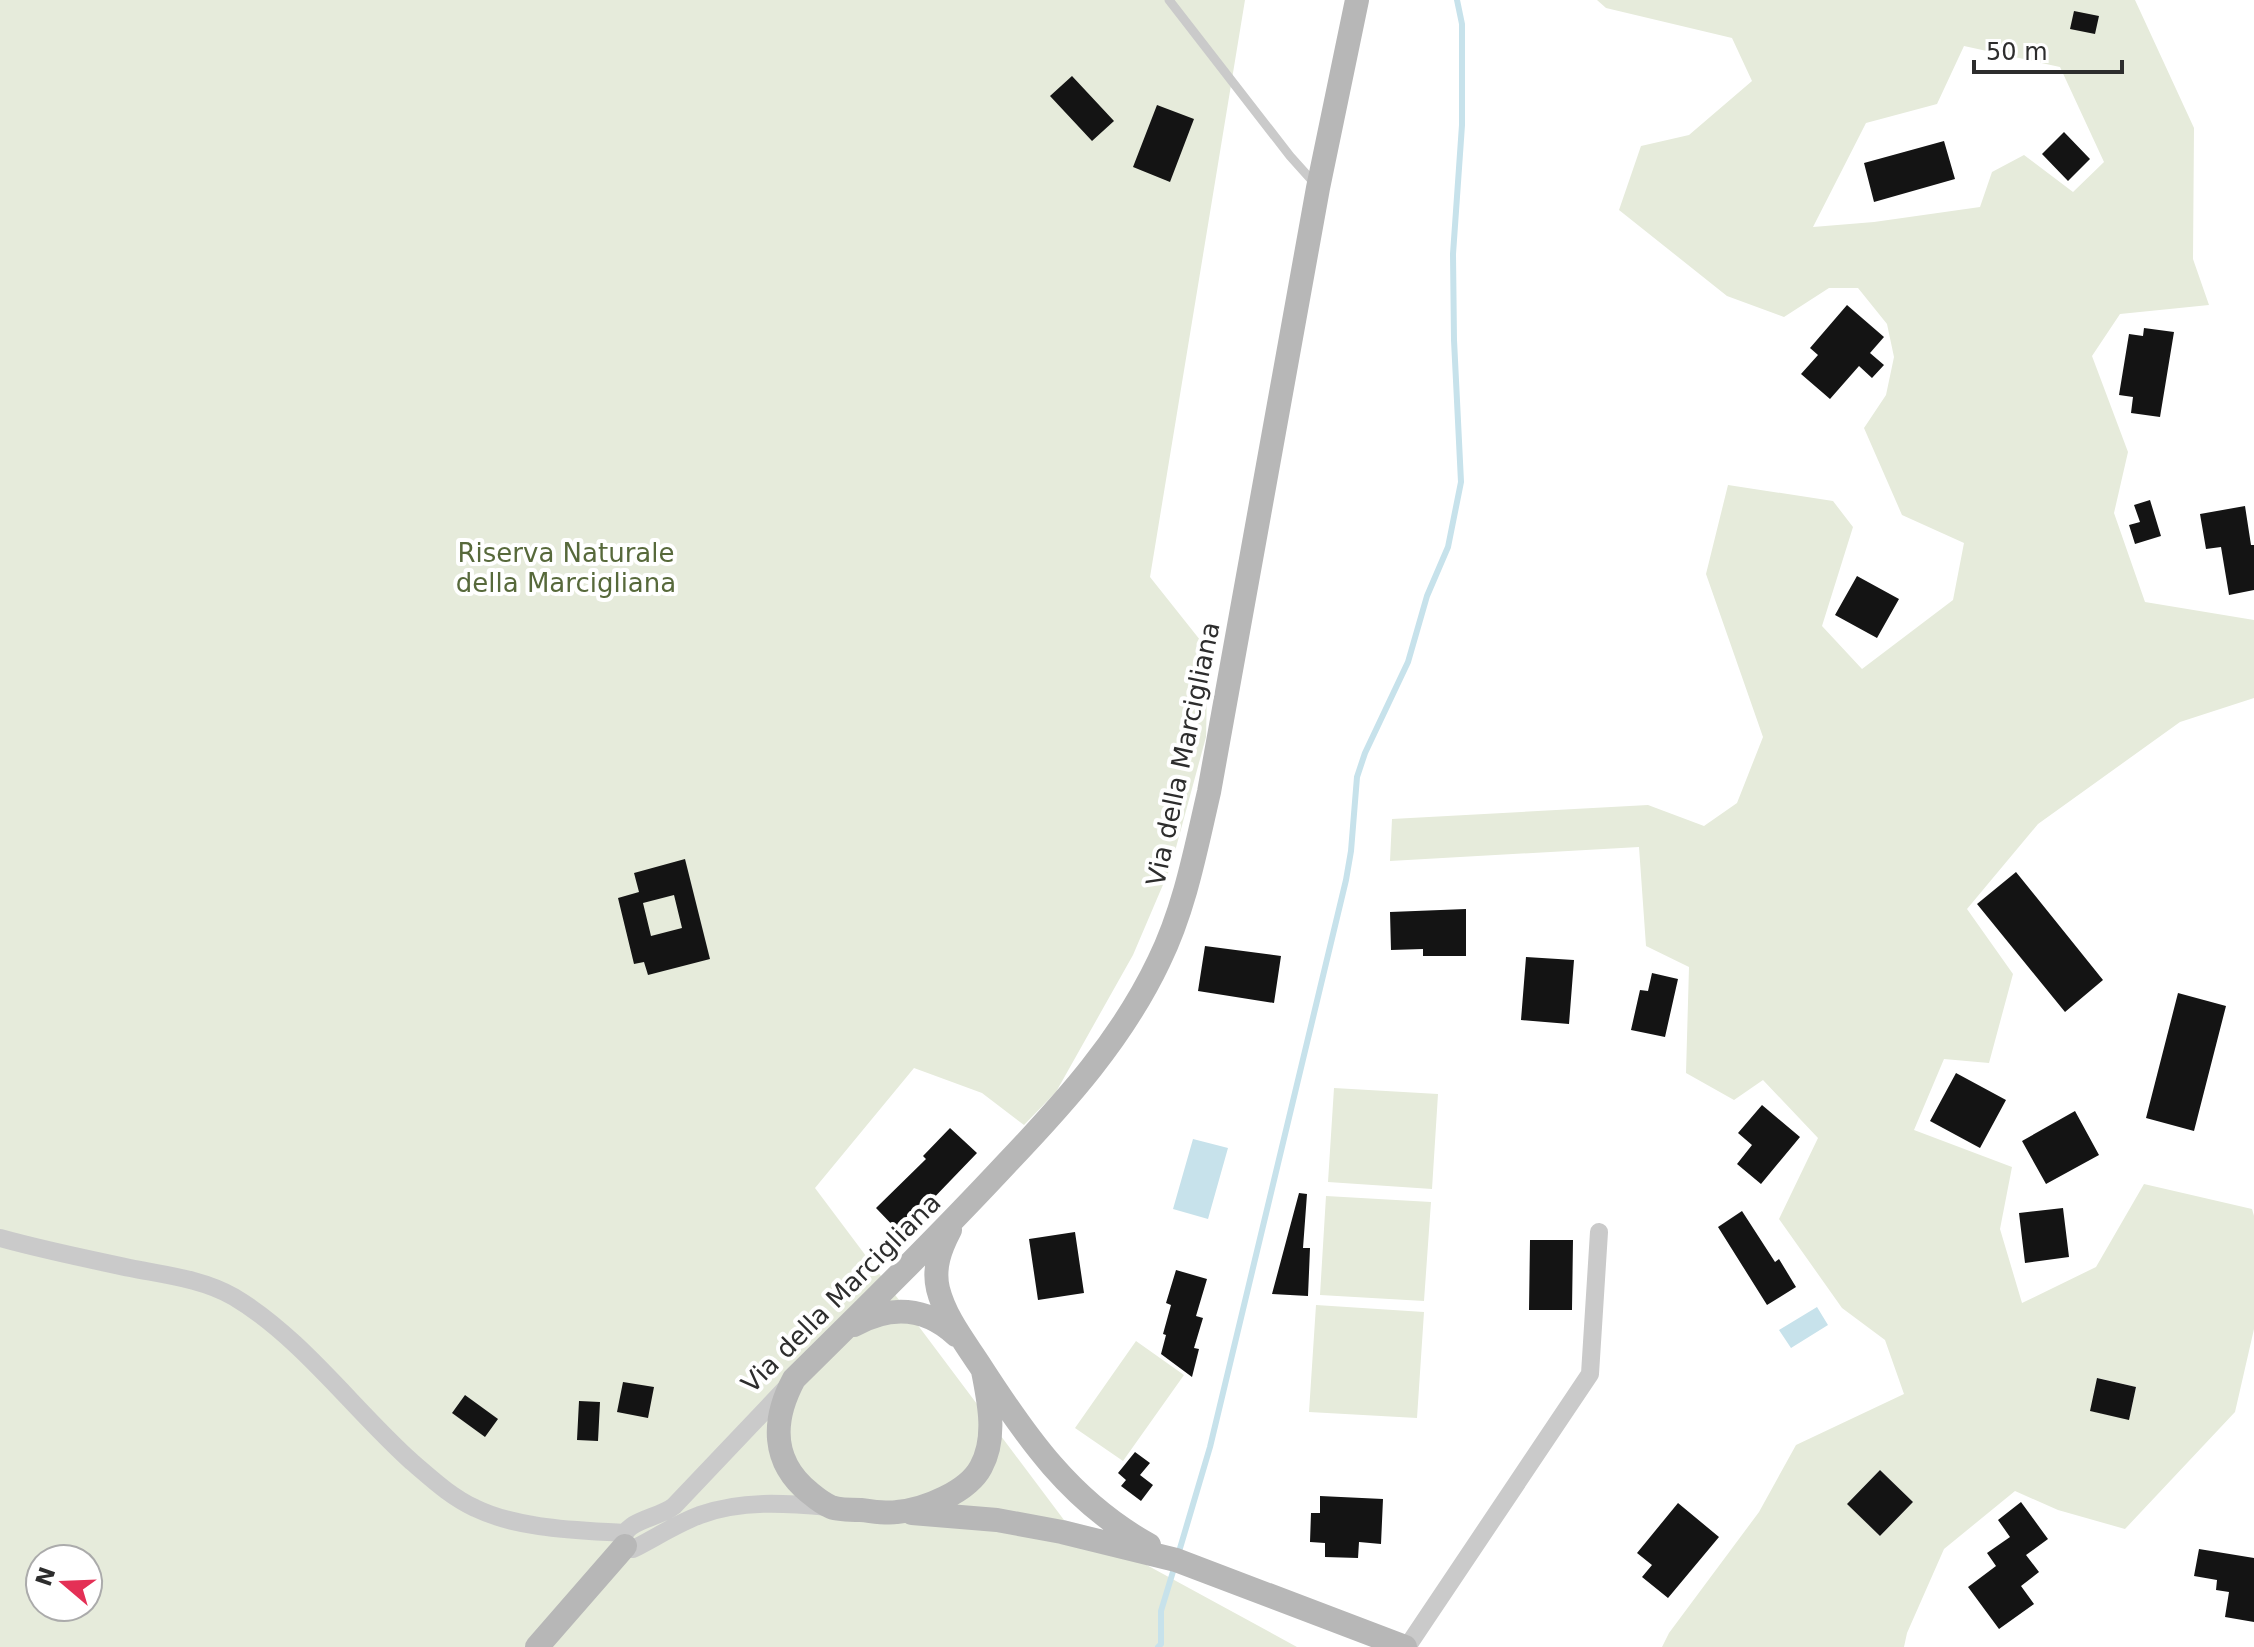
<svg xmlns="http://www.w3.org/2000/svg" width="2254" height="1647" font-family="'DejaVu Sans',sans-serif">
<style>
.green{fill:#e6ebdb;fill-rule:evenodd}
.water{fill:#c7e2eb}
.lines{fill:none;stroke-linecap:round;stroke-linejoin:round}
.stream{stroke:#c7e2eb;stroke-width:6}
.building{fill:#141414;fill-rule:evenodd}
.lane{stroke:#cacaca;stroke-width:9}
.street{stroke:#cacaca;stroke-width:18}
.secondary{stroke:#b7b7b7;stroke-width:24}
.labels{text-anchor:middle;stroke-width:8;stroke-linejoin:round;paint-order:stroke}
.park-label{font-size:26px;fill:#57693b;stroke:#fff}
.street-label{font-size:26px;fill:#2d2d2d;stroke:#fff}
</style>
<rect width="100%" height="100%" fill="#fff"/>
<path class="green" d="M0 0H1245L1150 577 1208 650 1206 737 1171 866 1133 955 1056 1092 1024 1125 982 1093 914 1068 815 1188 1064 1520 1297 1647H0ZM40 1559H88V1607H40Z
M1597 0H2135L2194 128 2193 259 2209 305 2120 314 2092 356 2128 452 2114 513 2145 602 2254 620V698L2180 722 2038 824 1967 909 2013 974 1989 1063 1944 1059 1914 1130 2012 1167 2000 1229 2022 1303 2096 1267 2144 1184 2252 1209 2254 1216V1329L2235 1412 2125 1529 2058 1510 2015 1491 1944 1549 1907 1633 1904 1647H1662L1669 1633 1759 1512 1796 1445 1904 1394 1885 1340 1842 1308 1779 1219 1818 1138 1763 1080 1734 1100 1686 1073 1689 967 1646 946 1639 847 1390 861 1392 819 1648 805 1704 826 1737 803 1763 737 1706 574 1728 485 1833 501 1853 527 1822 626 1862 669 1953 600 1964 543 1902 515 1864 428 1886 395 1894 357 1887 324 1858 288H1829L1784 317 1727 296 1619 210 1641 146 1689 135 1752 81 1732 38 1606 8ZM1964 46 2060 67 2104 162 2073 192 2024 155 1992 172 1980 207 1874 222 1813 227 1866 123 1937 104ZM2098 1378 2136 1387 2129 1419 2091 1411ZM1880 1470 1913 1502 1880 1536 1848 1504Z
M1334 1088 1438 1094 1432 1189 1328 1182Z
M1326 1196 1431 1202 1424 1301 1320 1295Z
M1316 1305 1424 1312 1417 1418 1309 1412Z
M1136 1341 1184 1375 1123 1461 1075 1428Z"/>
<path class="water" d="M1193 1139 1228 1148 1208 1219 1173 1209Z
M1817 1307 1828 1325 1791 1348 1779 1330Z"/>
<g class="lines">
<path class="stream" d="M1178 1555 1210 1447 1346 880 1351 851 1357 777 1365 753 1408 662 1427 596 1448 547 1461 482 1454 340 1453 254 1462 125V24L1457 0
M1158 1647 1161 1644V1611L1175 1565"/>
</g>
<path class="building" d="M2074 11 2099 16 2095 34 2070 29Z
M1072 76 1114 121 1092 141 1050 96Z
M1157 105 1194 119 1170 182 1133 167Z
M2064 132 2090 159 2068 181 2042 154Z
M1944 141 1955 179 1874 202 1864 163Z
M1847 305 1884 337 1870 353 1884 365 1872 378 1859 366 1830 399 1801 374 1818 355 1810 348Z
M2144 328 2174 332 2160 417 2131 413 2133 397 2119 395 2129 334 2143 336Z
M2150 500 2161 536 2135 544 2129 525 2140 522 2134 505Z
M2245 506 2251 545H2254V590L2229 595 2221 547 2206 549 2200 514Z
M1857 576 1899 599 1877 638 1835 615Z
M685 859 710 959 648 975 644 962 634 964 618 898 639 892 634 873ZM674 895 682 928 651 936 643 903Z
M2016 872 2103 980 2065 1012 1977 904Z
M1466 909V956H1423V949L1391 950 1390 912Z
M1205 946 1281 956 1274 1003 1198 991Z
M1526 957 1574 960 1569 1024 1521 1020Z
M1652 973 1678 979 1665 1037 1631 1030 1640 990 1648 991Z
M2178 993 2226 1006 2194 1131 2146 1118Z
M1956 1073 2006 1100 1980 1148 1930 1121Z
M1762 1105 1800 1137 1761 1184 1737 1164 1752 1145 1738 1133Z
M2075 1111 2099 1155 2046 1184 2022 1141Z
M950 1128 977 1153 900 1233 876 1208 926 1159 923 1156Z
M1299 1193 1307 1194 1303 1248H1310L1308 1296 1272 1294Z
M2063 1208 2069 1257 2025 1263 2019 1213Z
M1742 1211 1775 1262 1779 1259 1796 1287 1767 1305 1718 1227Z
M1075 1232 1084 1293 1038 1300 1029 1239Z
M1530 1240H1573L1572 1310H1529Z
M1176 1270 1207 1279 1196 1316 1203 1318 1194 1348 1199 1349 1192 1377 1161 1354 1166 1335 1163 1334 1171 1305 1166 1303Z
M2097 1378 2136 1387 2129 1420 2090 1411Z
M623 1382 654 1387 648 1418 617 1412Z
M465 1395 498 1419 485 1437 452 1413Z
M579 1401 600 1402 598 1441 577 1440Z
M1135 1452 1150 1463 1140 1475 1153 1485 1141 1501 1121 1486 1126 1480 1118 1473Z
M1880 1470 1913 1502 1880 1536 1847 1504Z
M1320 1496 1383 1499 1381 1544 1359 1542 1358 1558 1325 1557V1543L1310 1542 1311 1513H1320Z
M2021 1502 2048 1539 2026 1555 2039 1572 2021 1586 2034 1604 1999 1629 1968 1587 1996 1566 1987 1553 2010 1537 1998 1520Z
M1678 1503 1719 1537 1668 1598 1642 1577 1652 1565 1637 1553Z
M2199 1549 2254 1558V1622L2225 1617 2229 1592 2216 1590 2217 1580 2194 1576Z"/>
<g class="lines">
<path class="lane" d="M1169 0 1290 156 1316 185"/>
<path class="street" d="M0 1238C43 1250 87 1259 130 1268 165 1275 203 1279 234 1297 301 1337 354 1410 412 1462 432 1479 451 1497 475 1508 518 1529 577 1530 624 1533
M787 1387 674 1506C658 1519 621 1520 623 1543L627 1548 633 1549C655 1538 676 1524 700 1515 741 1500 785 1503 829 1507
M1407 1647 1590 1374 1599 1232"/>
<path class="secondary" d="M950 1230C940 1249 933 1268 938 1289 945 1317 964 1341 979 1364 1026 1437 1071 1502 1149 1545
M854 1325C890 1305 926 1307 956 1335
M983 1371C989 1402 997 1438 981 1467 968 1492 924 1510 897 1512 886 1514 872 1511 861 1510 851 1510 839 1510 831 1507 824 1504 816 1498 810 1493 771 1462 772 1420 794 1379 866 1308 938 1237 1007 1163 1066 1101 1122 1039 1159 961 1185 908 1196 848 1209 792L1318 188 1357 0
M912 1513 997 1520 1062 1532 1176 1560 1405 1647
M537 1647 625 1546"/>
</g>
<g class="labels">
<g class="park-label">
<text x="566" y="562">Riserva Naturale<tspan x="566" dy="30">della Marcigliana</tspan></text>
</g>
<g class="street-label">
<text transform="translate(1183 754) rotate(-78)" y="9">Via della Marcigliana</text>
<text transform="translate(841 1293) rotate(-45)" y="9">Via della Marcigliana</text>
</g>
</g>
<g transform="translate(64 1583) rotate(289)"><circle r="38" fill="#ffffff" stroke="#ababab" stroke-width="2"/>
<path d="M0-6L14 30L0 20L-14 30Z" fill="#e43056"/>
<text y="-12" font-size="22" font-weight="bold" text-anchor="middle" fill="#2d2d2d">N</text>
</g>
<path d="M1974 60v12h148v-12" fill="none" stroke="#2d2d2d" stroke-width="4"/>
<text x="1986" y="60" font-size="24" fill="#2d2d2d" stroke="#ffffff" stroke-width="6" paint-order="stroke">50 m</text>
</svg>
